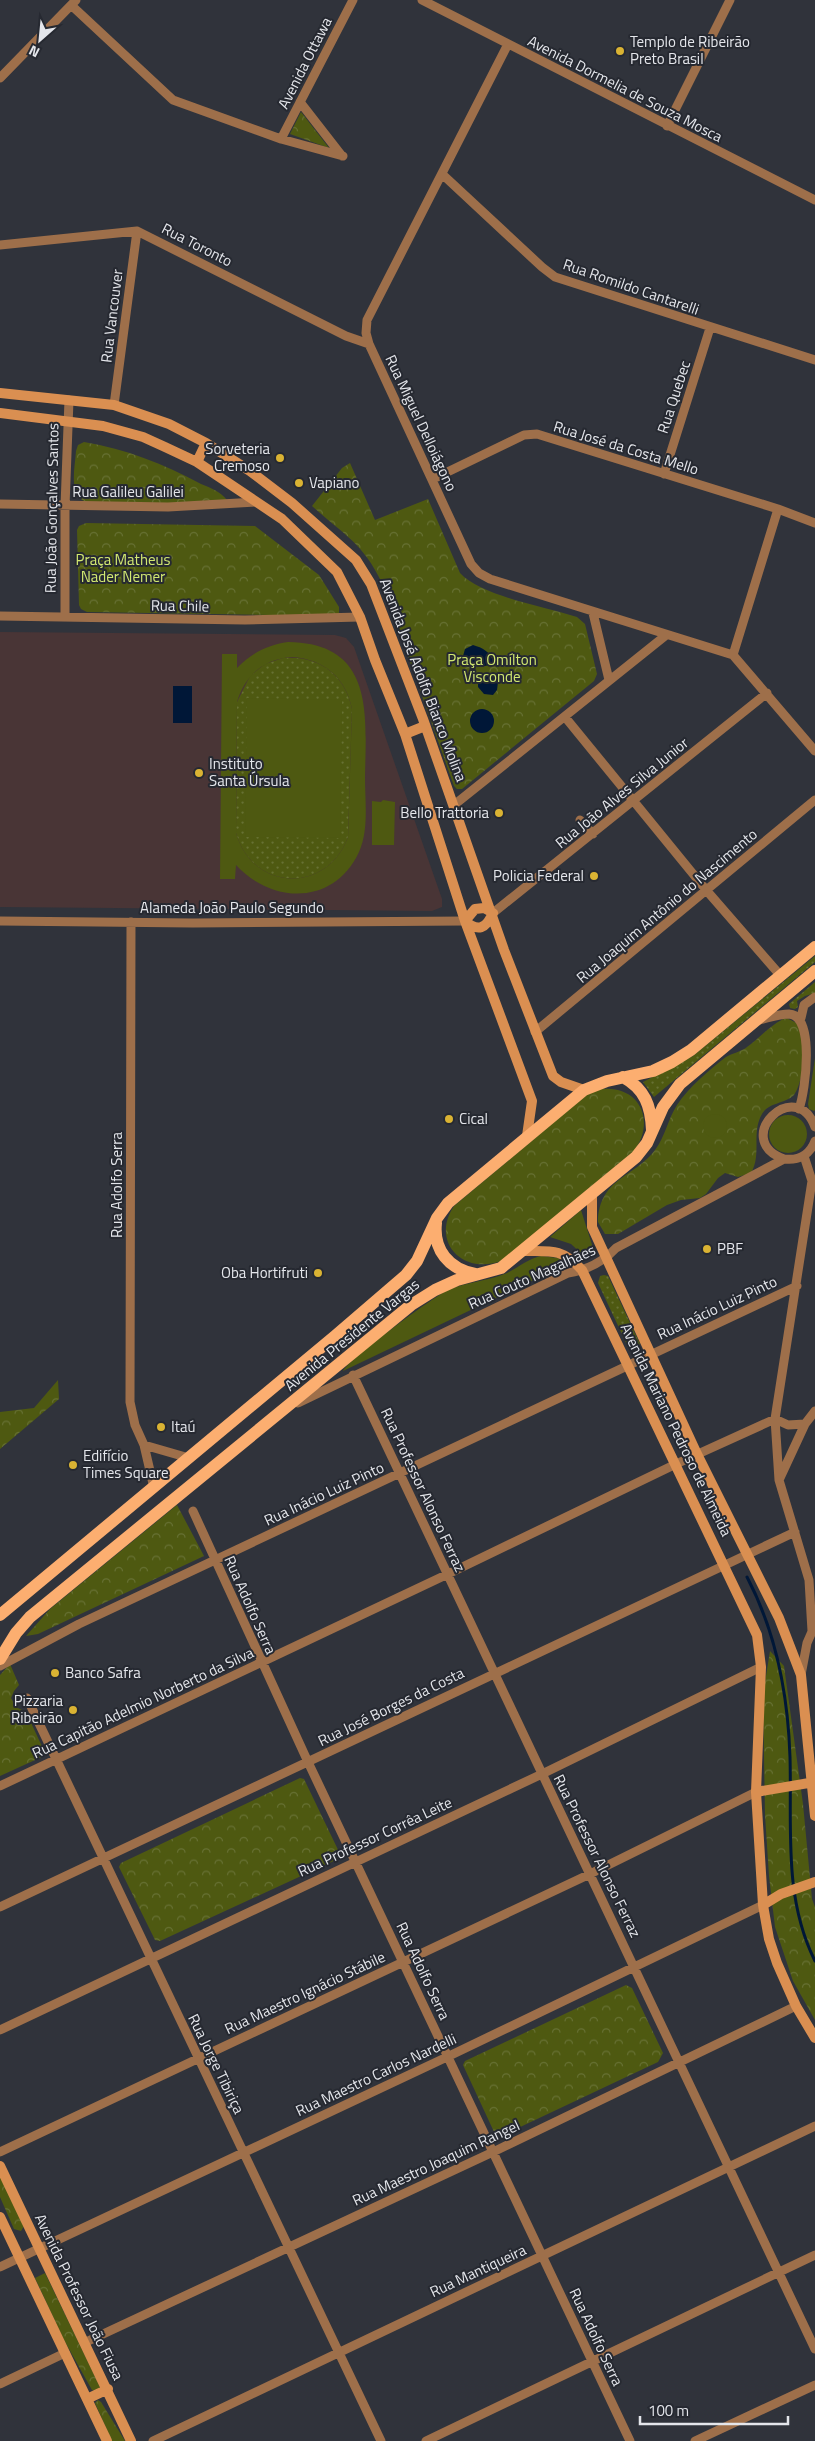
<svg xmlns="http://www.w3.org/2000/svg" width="815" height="2441" font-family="'Titillium Web',sans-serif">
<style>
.education{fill:#493536}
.grass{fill:url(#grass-dots)}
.forest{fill:url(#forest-crowns)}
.garden{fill:#4e5911;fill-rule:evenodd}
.water{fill:#001737}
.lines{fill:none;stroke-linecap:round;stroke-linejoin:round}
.stream{stroke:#001737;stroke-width:3}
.street{stroke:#9e6f4a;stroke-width:9}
.secondary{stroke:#da8f51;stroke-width:10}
.primary{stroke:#fcae70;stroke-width:12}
.poi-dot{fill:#dab333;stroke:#262931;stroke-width:2}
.labels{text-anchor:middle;stroke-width:4;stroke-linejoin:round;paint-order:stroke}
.poi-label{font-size:15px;fill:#e4e6eb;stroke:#262931;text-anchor:start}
.street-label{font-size:15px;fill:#e4e6eb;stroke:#262931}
.park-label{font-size:15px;fill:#d2e871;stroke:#262931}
</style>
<defs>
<pattern id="grass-dots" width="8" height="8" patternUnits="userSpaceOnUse" patternTransform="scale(1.25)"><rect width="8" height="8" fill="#4e5911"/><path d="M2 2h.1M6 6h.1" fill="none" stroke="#677134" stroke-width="1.8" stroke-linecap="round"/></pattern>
<pattern id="forest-crowns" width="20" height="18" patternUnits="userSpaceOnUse" patternTransform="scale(1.25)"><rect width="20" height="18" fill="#4e5911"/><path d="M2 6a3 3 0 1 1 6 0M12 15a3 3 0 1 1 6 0" fill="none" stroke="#677134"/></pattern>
</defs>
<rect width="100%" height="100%" fill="#30333b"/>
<path class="education" d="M0 632 335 635 346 638 354 647 442 899V907L432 911 0 907Z"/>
<path class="grass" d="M283 658C318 655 345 674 352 709L348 837C327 894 253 892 236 833L237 702 250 676 265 664Z
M815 956V962L654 1097 643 1082 693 1056Z
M815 982V993L805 996 797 1001 798 1007 795 1009 790 1008 789 1004Z
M604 1275 608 1276 640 1344 634 1350 628 1347 598 1283 600 1276Z"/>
<path class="forest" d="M301 112 329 148 290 134Z
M84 442C126 449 164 464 201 484 211 488 221 492 227 500L225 504 86 502C68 495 75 468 76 451L78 445Z
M350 463 375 520 428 499 460 573C481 596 546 607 577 617L585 624 597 674 594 681 462 789H457L454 786 382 583C363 543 343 534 312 506L342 468Z
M86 523 255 526 319 575 339 607V613L333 616 87 612 81 609 79 605 77 530 79 526Z
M786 1018C794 1021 803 1026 806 1035 809 1045 801 1087 794 1095 785 1104 769 1102 762 1114 751 1133 762 1154 751 1173L738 1177 725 1173 718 1178 706 1194 700 1198 681 1200 667 1205 618 1234H605L598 1222C599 1178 634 1178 655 1150 665 1137 668 1119 677 1105 689 1087 709 1070 726 1057 732 1053 741 1052 747 1047 760 1038 772 1023 786 1018Z
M601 1089C640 1085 656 1121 634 1151L501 1261C463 1275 430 1242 454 1206L589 1093Z
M58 1380 59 1399 0 1449V1412L34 1408Z
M177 1505 204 1556 38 1634 26 1636 50 1609Z
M770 1651 784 1666 803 1804 812 1899 815 1907V2020L793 1981 775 1927 769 1876 765 1815 763 1695Z
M10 1664 19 1685 14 1691 11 1698 16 1707 26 1712 46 1755 0 1776V1675Z
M300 1778 304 1779 341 1856 338 1859 160 1941 155 1940 119 1867 121 1863Z
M626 1985 632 1988 663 2053 658 2062 503 2135 495 2134 463 2065 465 2061Z
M0 2174 24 2226 21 2231 14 2229 0 2197Z
M45 2273 100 2387 98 2392 92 2390 64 2340 35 2278Z
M98 2400 101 2402 125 2441H112L95 2403Z"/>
<path class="garden" d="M288 642C375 643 366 715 365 777 365 802 369 830 359 852 334 906 272 904 236 865L235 879H220L222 654H237V668C252 653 267 645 288 642ZM292 657C324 659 346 678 352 709L348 837C327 894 253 892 236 833L237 702C245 675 264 659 292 657Z
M247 698 342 700 340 838 245 837Z
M383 800 395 802 394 845H372V801L381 802Z
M815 1058V1110L814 1111 809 1109 808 1104Z
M703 1126a12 12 0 1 1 24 0a12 12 0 1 1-24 0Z
M769 1134a19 19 0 1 1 38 0a19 19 0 1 1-38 0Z
M581 1210 594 1251 593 1257 586 1258 571 1244 550 1237Z
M541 1256 558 1258 567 1264 343 1371C349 1359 433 1297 448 1290 467 1282 488 1281 507 1273 519 1267 528 1259 541 1256Z"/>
<path class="water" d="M473 645C483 648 489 651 493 661 483 672 472 664 463 656L465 649Z
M483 673H489L498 682 497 690 493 695 484 694 478 687V678Z
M173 686H192V723H173Z
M470 721a12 12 0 1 1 24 0a12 12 0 1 1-24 0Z"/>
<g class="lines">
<path class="stream" d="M747 1577C776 1632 788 1695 790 1757 792 1826 783 1897 815 1961"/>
<path class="street" d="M422 0 815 200
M71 5 173 100 281 139 343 156
M508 44 367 320 366 333 369 344 471 564 479 573 490 579 733 655 815 751
M0 78 76 0
M300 102 342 156
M667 126 730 0
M281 139 353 0
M442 174 542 267 555 277 815 360
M0 245 137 231 346 336 369 344
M114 405 137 231
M664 474 710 328
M433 479 524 435 537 434 778 509 815 523
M0 504 168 507 256 502
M593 613 609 680
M0 616 245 620 360 617
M65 617V506L69 400
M733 655 778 509
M565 717 707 891 780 975
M454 805 665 636
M580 820 593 834
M493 913 767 693
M0 921 193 923 465 921
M131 922 130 1402 135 1425 144 1445 154 1488
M801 1018 804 1005 815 997
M759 1020C768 1018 779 1014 789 1014 815 1015 806 1089 799 1109
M535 1032 815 800
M815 1127C796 1075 730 1139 784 1159 799 1161 810 1154 815 1141
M804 1156 812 1181 775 1419 779 1480 809 1580 812 1631
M353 1375 815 2349
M298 1403 568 1273C587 1270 603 1262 616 1248L784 1159
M144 1445 189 1458
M779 1480 805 1424 815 1411
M193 1511 308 1762 630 2441
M0 1666 79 1624 797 1286
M801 1675 807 1643 814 1627
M27 1698 381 2441
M0 1786 448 1574 676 1464 775 1419 788 1425 805 1424
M0 1907 795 1532
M0 2030 542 1774 761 1667
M0 2152 590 1874 756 1792
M0 2267 447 2057 763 1905
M86 2342 493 2152 796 2006
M0 2384 65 2353
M153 2441 815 2126
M426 2441 815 2255
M695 2441 815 2385"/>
<path class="secondary" d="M0 393 114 405 169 424 206 443 250 471 292 503 356 560 371 584 423 719 504 950 553 1076 561 1082 584 1090
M0 413 103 426 143 437 165 447 197 462 282 519 337 572 360 617 375 660 405 734 465 921 532 1101 527 1136
M197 462 206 443
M405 734 425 726
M484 908 493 913C486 929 478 932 465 921L475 909Z
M592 1194V1227L697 1454 779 1618 801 1675 815 1816
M522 1251C551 1251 562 1248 582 1270L757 1635 761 1667 756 1792 763 1905 769 1939 777 1963 796 2006 815 2038
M756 1792 815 1782
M763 1905 781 1894 815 1882
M0 2166 131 2441
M0 2217 107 2441
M87 2399 108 2389"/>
<path class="primary" d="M623 1077C645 1089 651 1106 652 1130
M436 1223C433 1250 449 1269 475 1274
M0 1615 335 1336 406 1275 417 1261 437 1218 448 1203 584 1090 607 1081 653 1071 672 1062 691 1050 815 947
M0 1659 16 1633 30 1617 411 1305 435 1290 457 1280 501 1268 636 1157 647 1143 663 1107 680 1084 815 971"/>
</g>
<g class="poi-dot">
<circle cx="620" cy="51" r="5"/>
<circle cx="280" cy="458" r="5"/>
<circle cx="299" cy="483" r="5"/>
<circle cx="199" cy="773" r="5"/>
<circle cx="499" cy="813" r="5"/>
<circle cx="594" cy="876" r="5"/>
<circle cx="449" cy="1119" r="5"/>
<circle cx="707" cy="1249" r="5"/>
<circle cx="318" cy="1273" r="5"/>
<circle cx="161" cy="1427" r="5"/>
<circle cx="73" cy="1465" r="5"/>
<circle cx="55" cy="1673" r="5"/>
<circle cx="73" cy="1710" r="5"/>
</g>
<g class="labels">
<g class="poi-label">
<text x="630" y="47">Templo de Ribeirão<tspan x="630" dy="17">Preto Brasil</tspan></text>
<text x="270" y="454" text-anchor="end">Sorveteria<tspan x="270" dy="17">Cremoso</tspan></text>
<text x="309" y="488">Vapiano</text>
<text x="209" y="769">Instituto<tspan x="209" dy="17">Santa Úrsula</tspan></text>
<text x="489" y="818" text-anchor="end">Bello Trattoria</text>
<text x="584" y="881" text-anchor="end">Policia Federal</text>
<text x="459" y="1124">Cical</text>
<text x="717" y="1254">PBF</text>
<text x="308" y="1278" text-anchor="end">Oba Hortifruti</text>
<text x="171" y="1432">Itaú</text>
<text x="83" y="1461">Edifício<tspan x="83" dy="17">Times Square</tspan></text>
<text x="65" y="1678">Banco Safra</text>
<text x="63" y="1706" text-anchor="end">Pizzaria<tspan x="63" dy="17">Ribeirão</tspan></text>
</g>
<g class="street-label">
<text transform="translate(305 63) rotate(-63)" y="5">Avenida Ottawa</text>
<text transform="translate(625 89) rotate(27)" y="5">Avenida Dormelia de Souza Mosca</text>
<text transform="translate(197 245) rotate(27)" y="5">Rua Toronto</text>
<text transform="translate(631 287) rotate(19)" y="5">Rua Romildo Cantarelli</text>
<text transform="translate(112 316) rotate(-83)" y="5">Rua Vancouver</text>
<text transform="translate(674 397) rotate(-72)" y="5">Rua Quebec</text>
<text transform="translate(421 423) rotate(65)" y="5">Rua Miguel Delloiágono</text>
<text transform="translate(626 448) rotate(17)" y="5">Rua José da Costa Mello</text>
<text x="128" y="497">Rua Galileu Galilei</text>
<text transform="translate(52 508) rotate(-89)" y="5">Rua João Gonçalves Santos</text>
<text transform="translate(180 606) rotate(1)" y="5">Rua Chile</text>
<text transform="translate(423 680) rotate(69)" y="5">Avenida José Adolfo Bianco Molina</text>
<text transform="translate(622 793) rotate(-39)" y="5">Rua João Alves Silva Junior</text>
<text transform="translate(667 906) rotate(-40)" y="5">Rua Joaquim Antônio do Nascimento</text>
<text x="232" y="913">Alameda João Paulo Segundo</text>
<text transform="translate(117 1185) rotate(-90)" y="5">Rua Adolfo Serra</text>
<text transform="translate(532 1277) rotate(-24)" y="5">Rua Couto Magalhães</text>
<text transform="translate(717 1308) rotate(-25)" y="5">Rua Inácio Luiz Pinto</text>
<text transform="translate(352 1335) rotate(-39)" y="5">Avenida Presidente Vargas</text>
<text transform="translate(676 1430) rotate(64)" y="5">Avenida Mariano Pedroso de Almeida</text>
<text transform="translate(423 1490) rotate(65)" y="5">Rua Professor Alonso Ferraz</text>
<text transform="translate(324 1494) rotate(-25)" y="5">Rua Inácio Luiz Pinto</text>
<text transform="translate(250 1605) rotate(66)" y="5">Rua Adolfo Serra</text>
<text transform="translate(143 1703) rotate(-25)" y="5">Rua Capitão Adelmio Norberto da Silva</text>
<text transform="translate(391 1707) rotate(-26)" y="5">Rua José Borges da Costa</text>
<text transform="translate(375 1837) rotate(-25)" y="5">Rua Professor Corrêa Leite</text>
<text transform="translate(597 1856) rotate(64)" y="5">Rua Professor Alonso Ferraz</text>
<text transform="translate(423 1971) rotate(65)" y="5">Rua Adolfo Serra</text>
<text transform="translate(305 1993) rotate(-25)" y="5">Rua Maestro Ignácio Stábile</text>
<text transform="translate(216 2064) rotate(64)" y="5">Rua Jorge Tibiriça</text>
<text transform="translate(376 2075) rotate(-25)" y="5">Rua Maestro Carlos Nardelli</text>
<text transform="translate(436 2163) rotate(-25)" y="5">Rua Maestro Joaquim Rangel</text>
<text transform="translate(478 2271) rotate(-25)" y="5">Rua Mantiqueira</text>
<text transform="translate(79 2297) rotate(64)" y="5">Avenida Professor João Fiusa</text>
<text transform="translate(596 2337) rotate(65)" y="5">Rua Adolfo Serra</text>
</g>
<g class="park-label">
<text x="123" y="565">Praça Matheus<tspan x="123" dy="17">Nader Nemer</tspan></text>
<text x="492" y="665">Praça Omílton<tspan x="492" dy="17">Visconde</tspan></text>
</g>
</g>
<g transform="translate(40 40) rotate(207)" stroke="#262931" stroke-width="4" paint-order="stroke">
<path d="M0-4L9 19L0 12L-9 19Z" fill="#e4e6eb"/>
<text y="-8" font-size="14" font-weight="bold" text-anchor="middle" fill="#e4e6eb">N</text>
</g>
<path d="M640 2416v8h148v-8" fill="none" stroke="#e4e6eb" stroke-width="2.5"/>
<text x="648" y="2416" font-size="15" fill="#e4e6eb" stroke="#262931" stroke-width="4" paint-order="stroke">100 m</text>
</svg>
